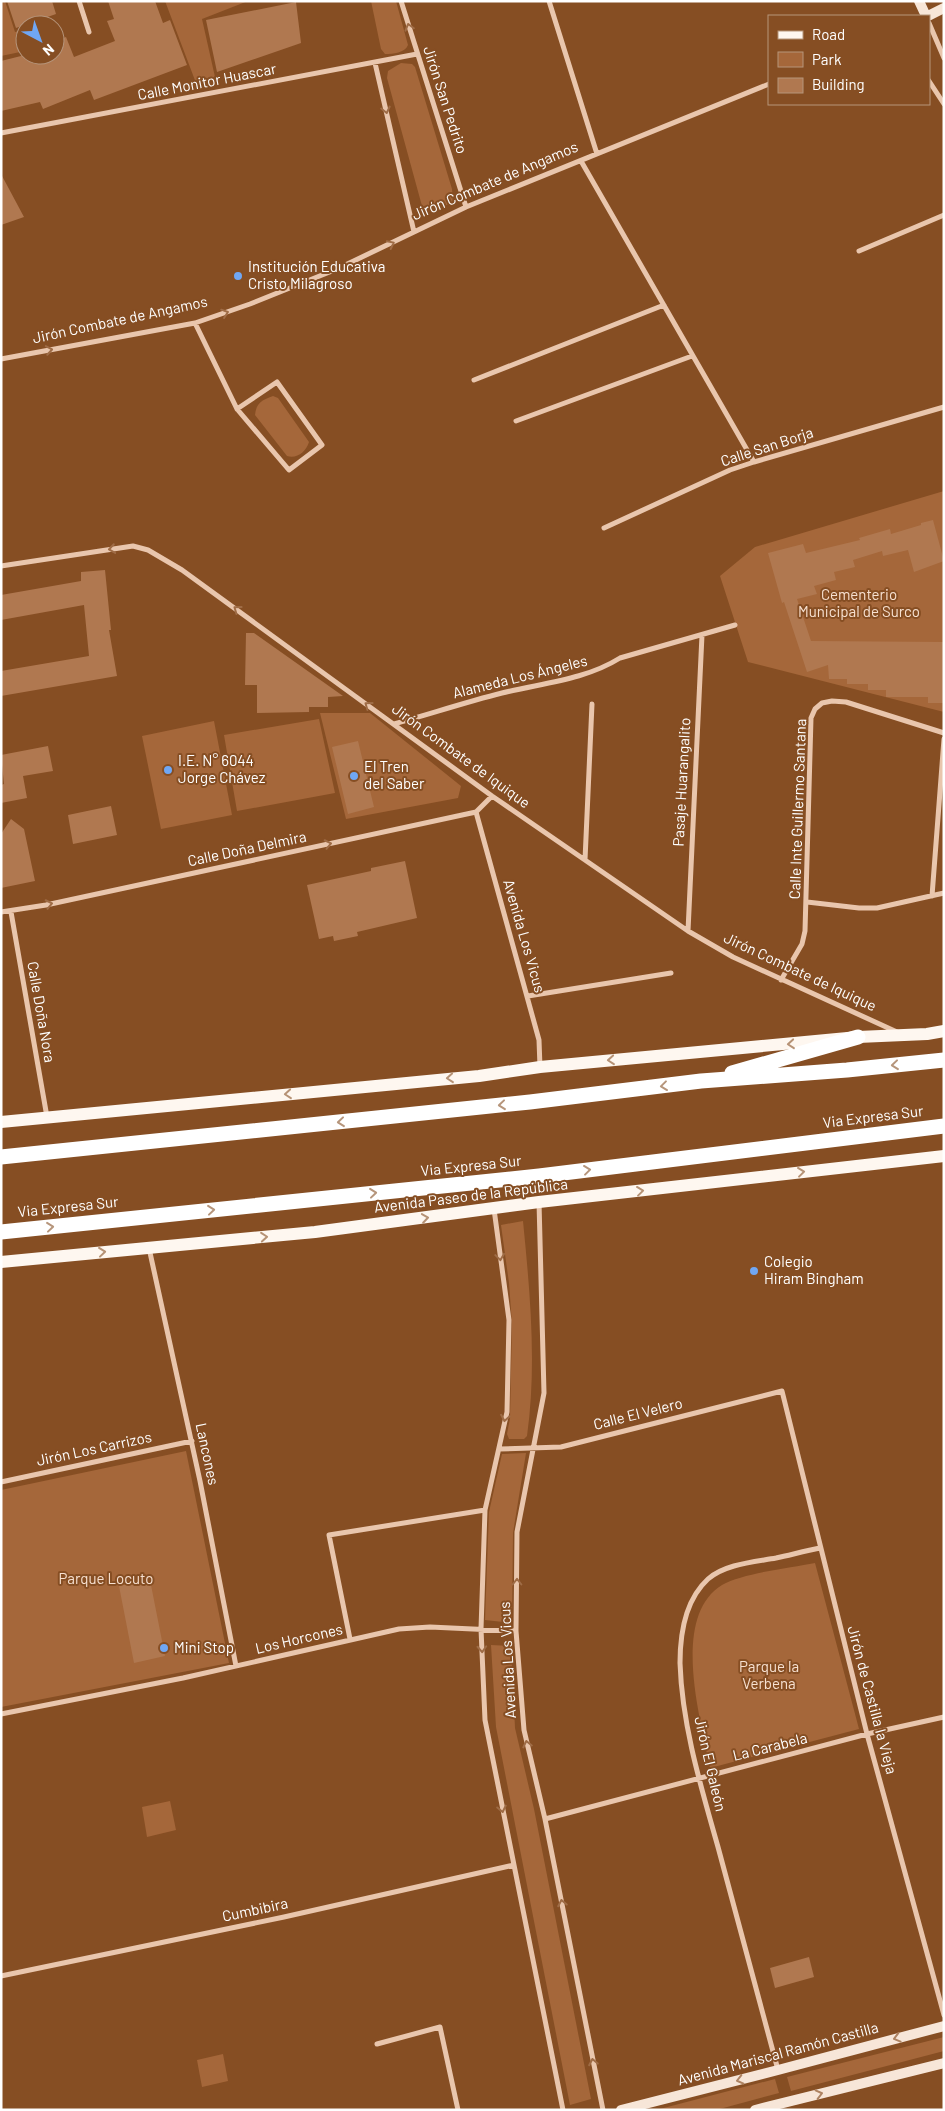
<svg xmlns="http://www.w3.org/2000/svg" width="945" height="2111" font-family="Barlow,sans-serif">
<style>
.green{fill:#a5673a}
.building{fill:#b07850}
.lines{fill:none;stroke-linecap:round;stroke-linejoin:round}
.street{stroke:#e9c6ad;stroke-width:5}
.secondary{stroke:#f7e6d8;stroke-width:10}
.primary{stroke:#fef7f0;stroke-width:12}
.highway{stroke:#fff;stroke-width:15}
.oneway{stroke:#9f6c46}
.oneway2{stroke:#b69275}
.oneway3{stroke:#b6957b}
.oneway4{stroke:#ae8362}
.poi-dot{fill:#70a7f4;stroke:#864e23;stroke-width:2}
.labels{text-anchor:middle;stroke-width:4;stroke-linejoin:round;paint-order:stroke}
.street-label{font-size:15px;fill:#fff;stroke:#864e23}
.poi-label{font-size:15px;fill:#fff;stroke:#864e23;text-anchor:start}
.park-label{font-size:15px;fill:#f7e1d1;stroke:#864e23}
</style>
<rect width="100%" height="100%" fill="#864e23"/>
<path class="green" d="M1 1H5L15 32 25 29V51L1 56Z
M165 1H248L202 19 215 77 196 83Z
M371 1H396L408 45C405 53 393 54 385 54L381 49Z
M401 63 412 64 415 67 452 189 453 201C443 208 433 213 422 206L387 78 388 71Z
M273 396 278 398 309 442C306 452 297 459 287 456L255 415C256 403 262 400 273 396Z
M944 491V712L748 662 720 576 755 547Z
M320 713H370L461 786 458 798 346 819Z
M319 719 335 793 237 811 224 735Z
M214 721 232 815 161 829 142 736Z
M523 1221C530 1292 537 1365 527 1436L524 1439H509L507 1434 510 1418 512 1324 509 1283 501 1225Z
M186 1451 229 1663 1 1707V1490Z
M526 1453 513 1533 512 1623 485 1620 489 1512 502 1454Z
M815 1563 859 1729 710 1768C701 1720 670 1617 722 1585 743 1573 790 1568 815 1563Z
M491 1645 511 1646 515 1728 534 1809 591 2099 570 2105 496 1727Z
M170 1801 176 1830 147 1837 142 1807Z
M944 2037V2051L791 2091 787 2077Z
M223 2054 228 2081 202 2087 197 2060Z
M775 2079 779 2093 716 2110H656Z"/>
<path class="building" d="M7 1H52L56 14 16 28Z
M108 1H155L163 23 170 20 187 65 94 100 90 90 43 109 40 102 1 111V61L25 55H55V41L66 37 74 57 115 41 107 21 114 19Z
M296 2 301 43 217 72 206 20Z
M1 174 24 217 1 225Z
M933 520 944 561 914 572 908 550 883 556 882 551 853 560 855 567 834 572 836 580 814 586 817 594 797 599 811 641 944 642V703H928V697H886V690H868V684H847V679H829L828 665 807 672 784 602 782 603 768 553 803 544 806 553 860 540 859 538 890 529 891 534 921 525V523Z
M105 570 111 630H109L117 676 1 696V671L89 656 84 605 1 620V595L81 581V572Z
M246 633H254L343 696 328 697V707H309V712L257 713V685H245Z
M358 741 374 807 348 814 332 747Z
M48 746 53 771 23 776 27 798 1 803V785L4 784 1 755Z
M111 806 117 835 73 844 68 815Z
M11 819 24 829 35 881 1 888V834Z
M405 861 417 918 357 932 358 936 334 941 333 936 319 939 307 885 371 871V868Z
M150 1580 165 1656 134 1663 119 1586Z
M809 1957 814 1977 775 1988 770 1968Z"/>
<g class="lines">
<path class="street" d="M79 1 89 32
M401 1 466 207
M549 1 597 154
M929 23 944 58
M375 63 414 232
M929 81 944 104
M1 133 417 54
M581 161 754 462
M859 251 944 215
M195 323 237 409 289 470 322 445 277 382 237 409
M1 359 195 323 250 304 337 269 466 207 769 84
M474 380 664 305
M516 421 692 356
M604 528 730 470 754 462 944 407
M1 566 133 546 148 550 182 570 492 796 688 931 733 957 897 1032
M394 724C430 714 466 702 502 693 542 683 585 680 620 658L735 625
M476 812 539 1040 540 1067
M585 860 592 704
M932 896 944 739
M807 902 859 908H877L944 893
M1 912 46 905 476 812 492 796
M11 912 47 1117
M688 931 702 635
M781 980 802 944 805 931 811 718 815 709 822 703 832 701 846 702 944 733
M528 996 671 973
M539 1202 544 1393 517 1532 516 1631 524 1730 545 1819 603 2110
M494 1209 509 1320 507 1412 485 1510 481 1629 485 1720 563 2110
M149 1248 200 1481 236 1666
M499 1449 561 1447 782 1391 867 1734 944 2015
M1 1482 192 1441
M350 1639 329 1535 485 1510
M1 1714 183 1678 399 1629 430 1627 516 1631
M545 1819 867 1734 944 1717
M1 1976 284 1917 514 1865
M377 2044 440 2027 458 2110
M778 2070C758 1996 738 1922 718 1847 701 1787 682 1725 680 1663 680 1634 685 1600 708 1579 725 1564 754 1562 776 1558 790 1555 805 1551 820 1548"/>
<path class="secondary" d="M919 1 926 16
M928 16 944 8
M621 2110 778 2070 944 2026
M755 2110 944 2063"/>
<path class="primary" d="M1 1122 479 1076 540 1067 858 1037 927 1034 944 1031
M1 1262 315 1232 539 1202 944 1156"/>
<path class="highway" d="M732 1073 858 1037
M1 1157 530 1102 701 1081 847 1070 944 1060
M1 1232 539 1176 944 1126"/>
</g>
<defs><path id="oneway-chevron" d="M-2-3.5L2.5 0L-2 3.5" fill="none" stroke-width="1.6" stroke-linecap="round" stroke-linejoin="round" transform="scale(1.25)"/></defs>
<g class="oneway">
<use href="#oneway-chevron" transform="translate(409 27) rotate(-106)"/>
<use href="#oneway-chevron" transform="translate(386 110) rotate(77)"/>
<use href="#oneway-chevron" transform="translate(391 244) rotate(-26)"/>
<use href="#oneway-chevron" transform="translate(225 313) rotate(-19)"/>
<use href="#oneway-chevron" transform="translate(49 350) rotate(-10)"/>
<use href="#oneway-chevron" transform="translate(112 549) rotate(171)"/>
<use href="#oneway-chevron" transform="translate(237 609) rotate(-144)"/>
<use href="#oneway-chevron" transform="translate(368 705) rotate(-144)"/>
<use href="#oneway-chevron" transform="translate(328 844) rotate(-12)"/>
<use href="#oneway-chevron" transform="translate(49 904) rotate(-12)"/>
<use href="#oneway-chevron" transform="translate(500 1257) rotate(82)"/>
<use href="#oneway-chevron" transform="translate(505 1418) rotate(100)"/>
<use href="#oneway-chevron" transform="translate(517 1582) rotate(-90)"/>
<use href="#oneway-chevron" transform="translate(482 1649) rotate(87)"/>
<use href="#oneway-chevron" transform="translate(527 1744) rotate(-103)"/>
<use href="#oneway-chevron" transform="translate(502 1809) rotate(78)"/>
<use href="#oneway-chevron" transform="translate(562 1903) rotate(-101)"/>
<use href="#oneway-chevron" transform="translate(593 2062) rotate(-101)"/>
</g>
<g class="oneway2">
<use href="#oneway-chevron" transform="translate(791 1044) rotate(175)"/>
<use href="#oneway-chevron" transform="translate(611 1060) rotate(175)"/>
<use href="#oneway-chevron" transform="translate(450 1078) rotate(175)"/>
<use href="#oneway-chevron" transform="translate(288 1094) rotate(175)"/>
<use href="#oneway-chevron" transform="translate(801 1172) rotate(-7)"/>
<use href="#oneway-chevron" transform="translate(640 1191) rotate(-7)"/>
<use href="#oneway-chevron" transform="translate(425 1218) rotate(-8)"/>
<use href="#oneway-chevron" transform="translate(264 1237) rotate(-5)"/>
<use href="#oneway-chevron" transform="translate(102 1252) rotate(-6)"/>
</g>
<g class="oneway3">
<use href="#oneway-chevron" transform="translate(895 1065) rotate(174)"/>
<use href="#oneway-chevron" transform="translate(664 1086) rotate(173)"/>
<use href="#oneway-chevron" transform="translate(502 1105) rotate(174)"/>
<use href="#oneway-chevron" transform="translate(341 1122) rotate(174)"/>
<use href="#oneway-chevron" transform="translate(587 1170) rotate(-7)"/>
<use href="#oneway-chevron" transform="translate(373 1193) rotate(-6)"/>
<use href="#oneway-chevron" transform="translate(211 1210) rotate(-6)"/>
<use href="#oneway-chevron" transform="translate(50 1227) rotate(-6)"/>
</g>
<g class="oneway4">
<use href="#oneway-chevron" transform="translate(897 2038) rotate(165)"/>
<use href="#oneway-chevron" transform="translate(740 2080) rotate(166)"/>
<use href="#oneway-chevron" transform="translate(819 2094) rotate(-14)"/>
</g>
<g class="poi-dot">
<circle cx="238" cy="276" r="5"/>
<circle cx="168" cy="770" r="5"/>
<circle cx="354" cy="776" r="5"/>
<circle cx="754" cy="1271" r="5"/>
<circle cx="164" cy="1648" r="5"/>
</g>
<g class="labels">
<g class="street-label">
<text transform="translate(207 82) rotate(-11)" y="5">Calle Monitor Huascar</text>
<text transform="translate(445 100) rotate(72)" y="5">Jirón San Pedrito</text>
<text transform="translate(495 181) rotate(-23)" y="5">Jirón Combate de Angamos</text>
<text transform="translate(120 320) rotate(-12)" y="5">Jirón Combate de Angamos</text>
<text transform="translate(767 447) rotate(-18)" y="5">Calle San Borja</text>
<text transform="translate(520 677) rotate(-14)" y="5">Alameda Los Ángeles</text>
<text transform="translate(461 756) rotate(36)" y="5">Jirón Combate de Iquique</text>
<text transform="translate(682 782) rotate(-87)" y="5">Pasaje Huarangalito</text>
<text transform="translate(798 809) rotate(-88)" y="5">Calle Inte Guillermo Santana</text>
<text transform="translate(247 849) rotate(-12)" y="5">Calle Doña Delmira</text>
<text transform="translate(524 936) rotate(74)" y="5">Avenida Los Vicus</text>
<text transform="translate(800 972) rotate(25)" y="5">Jirón Combate de Iquique</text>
<text transform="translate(41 1012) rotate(80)" y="5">Calle Doña Nora</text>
<text transform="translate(873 1117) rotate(-7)" y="5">Via Expresa Sur</text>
<text transform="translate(471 1166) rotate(-6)" y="5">Via Expresa Sur</text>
<text transform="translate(471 1196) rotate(-7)" y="5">Avenida Paseo de la República</text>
<text transform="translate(68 1207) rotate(-6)" y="5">Via Expresa Sur</text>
<text transform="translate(638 1414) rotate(-14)" y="5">Calle El Velero</text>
<text transform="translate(94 1449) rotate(-12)" y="5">Jirón Los Carrizos</text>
<text transform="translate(207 1454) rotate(78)" y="5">Lancones</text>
<text transform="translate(299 1639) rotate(-13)" y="5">Los Horcones</text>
<text transform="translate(508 1660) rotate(-93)" y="5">Avenida Los Vicus</text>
<text transform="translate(872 1700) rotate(75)" y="5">Jirón de Castilla la Vieja</text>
<text transform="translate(770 1747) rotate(-14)" y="5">La Carabela</text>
<text transform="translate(710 1764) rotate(77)" y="5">Jirón El Galeón</text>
<text transform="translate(255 1910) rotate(-12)" y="5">Cumbibira</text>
<text transform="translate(778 2054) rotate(-15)" y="5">Avenida Mariscal Ramón Castilla</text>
</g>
<g class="poi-label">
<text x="248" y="272">Institución Educativa<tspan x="248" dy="17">Cristo Milagroso</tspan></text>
<text x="178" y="766">I.E. N° 6044<tspan x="178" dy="17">Jorge Chávez</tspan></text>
<text x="364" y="772">El Tren<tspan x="364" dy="17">del Saber</tspan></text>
<text x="764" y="1267">Colegio<tspan x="764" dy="17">Hiram Bingham</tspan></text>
<text x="174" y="1653">Mini Stop</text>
</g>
<g class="park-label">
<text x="859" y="600">Cementerio<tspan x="859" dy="17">Municipal de Surco</tspan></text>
<text x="106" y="1584">Parque Locuto</text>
<text x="769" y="1672">Parque la<tspan x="769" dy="17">Verbena</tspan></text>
</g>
</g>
<rect width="945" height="2111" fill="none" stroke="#ffffff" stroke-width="5"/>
<rect x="768" y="15" width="162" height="90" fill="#864e23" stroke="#b6957b"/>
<rect x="778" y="31" width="25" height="8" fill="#fef7f0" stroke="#b6957b"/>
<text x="812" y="40" font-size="15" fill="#ffffff">Road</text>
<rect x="778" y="52" width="25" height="15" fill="#a5673a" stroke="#b6957b"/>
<text x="812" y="65" font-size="15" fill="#ffffff">Park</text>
<rect x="778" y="78" width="25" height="15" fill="#b07850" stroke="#b6957b"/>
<text x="812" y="90" font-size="15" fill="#ffffff">Building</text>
<g transform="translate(40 40) rotate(139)"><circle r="24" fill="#864e23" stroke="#b6957b"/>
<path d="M0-4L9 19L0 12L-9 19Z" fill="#70a7f4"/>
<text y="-8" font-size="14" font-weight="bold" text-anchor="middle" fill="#ffffff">N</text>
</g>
</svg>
